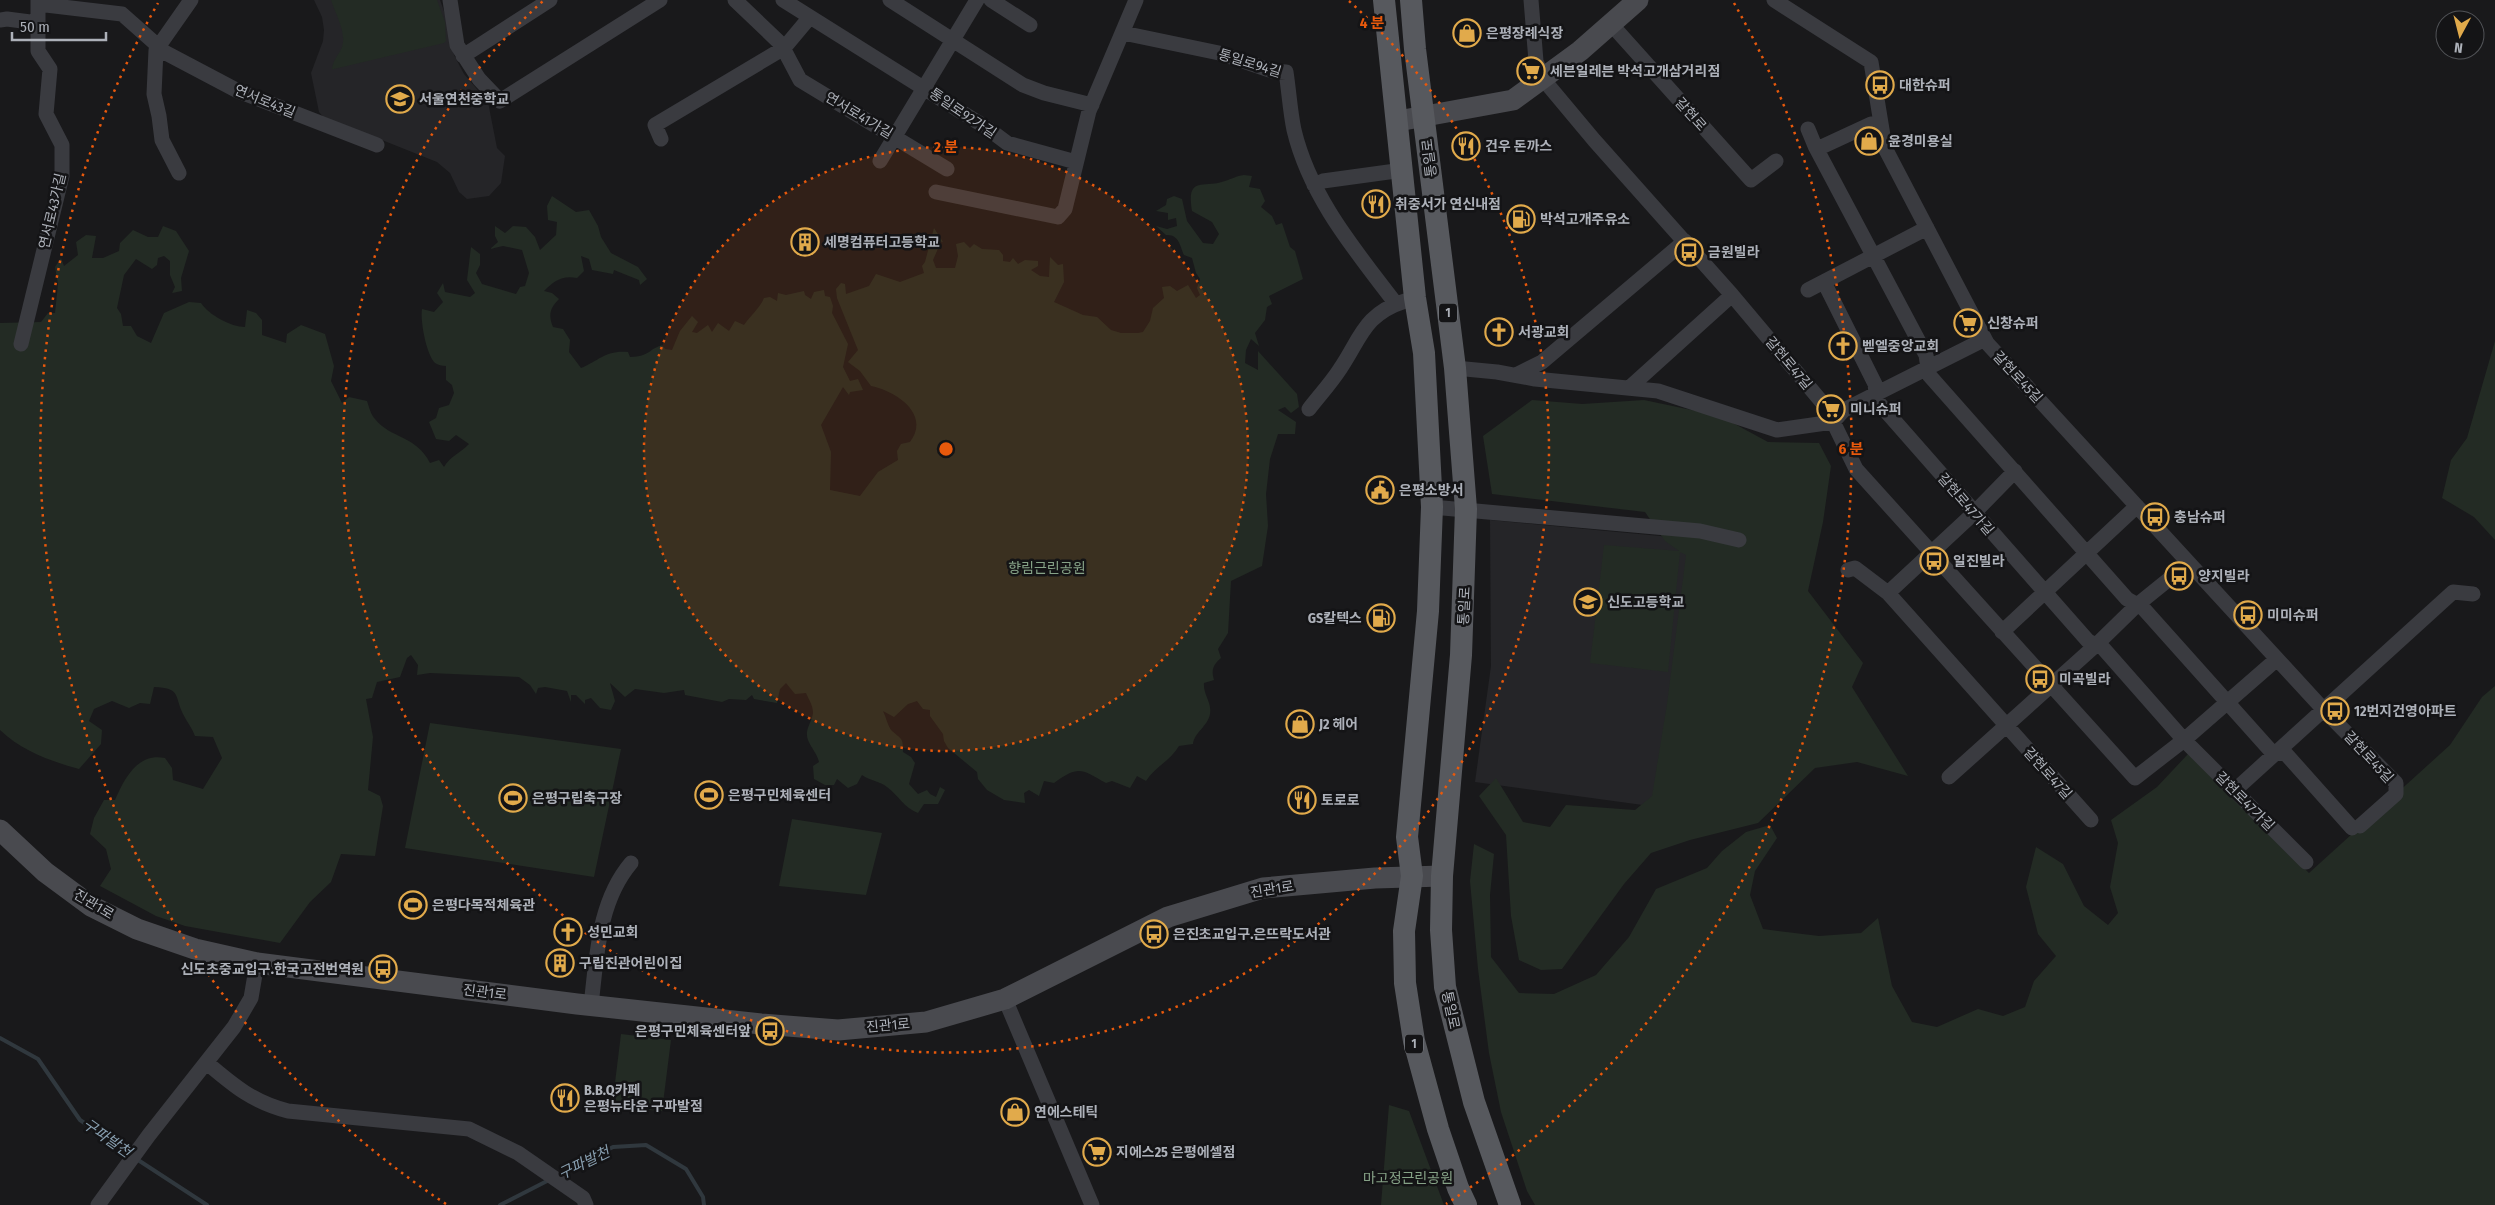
<svg xmlns="http://www.w3.org/2000/svg" width="2495" height="1205" font-family="'Fira Sans Condensed','Noto Sans KR',sans-serif">
<style>
.built{fill:#252528}
.green{fill:#232b24}
.lines{fill:none;stroke-linecap:round;stroke-linejoin:round}
.stream{stroke:#30383e;stroke-width:4}
.minor{stroke:#3a3b40;stroke-width:15}
.secondary{stroke:#494a4f;stroke-width:21}
.primary{stroke:#57595e;stroke-width:22}
.ring{fill:none;stroke:#e8590c;stroke-width:2.5;stroke-dasharray:2.5 5}
.labels{text-anchor:middle;stroke-width:5;stroke-linejoin:round;paint-order:stroke}
.shield{fill:#141416;stroke:#7f8288;stroke-width:1}
.shield-label{font-size:12px;font-weight:bold;fill:#adb1b9}
.poi-label{font-size:14px;font-weight:bold;fill:#adb1b9;stroke:#141416;text-anchor:start}
.street-label{font-size:14px;fill:#adb1b9;stroke:#141416}
.park-label{font-size:14px;fill:#86a287;stroke:#141416}
.water-label{font-size:15px;font-style:italic;fill:#889fb0;stroke:#141416}
.centre{fill:#e8590c;stroke:#141416;stroke-width:2.5}
.ring-label{font-size:15px;text-anchor:middle;font-weight:bold;fill:#e8590c;stroke:#141416;stroke-width:5;stroke-linejoin:round;paint-order:stroke}
</style>
<rect width="100%" height="100%" fill="#19191b"/>
<path class="built" d="M314 0H440L449 25 454 55 464 74 488 102 497 148 505 156 501 183 489 196 467 199 459 192 450 173 437 162 372 136 327 121 319 112 311 73 323 41 324 30 322 17Z
M1490 520 1692 539 1662 796 1650 806 1475 782 1491 666Z"/>
<path class="green" d="M331 0H437L445 22 446 41 444 43 334 69H332C333 59 339 55 342 47 347 33 335 13 331 0Z
M1244 175 1252 176 1249 187 1260 189 1265 201 1261 207 1272 216 1276 225 1282 223 1290 247 1295 251 1303 279 1269 296 1272 304 1267 307 1265 320 1255 333 1259 346 1251 339 1246 350 1245 363 1258 370V351L1297 394 1299 407 1291 413 1285 407 1278 410 1296 422 1295 434H1278L1270 459 1266 494 1268 526 1262 566 1231 581 1228 633 1218 649 1221 658C1213 665 1211 670 1214 680L1204 683C1203 695 1212 702 1210 714 1208 726 1194 733 1193 744L1179 746C1171 760 1155 767 1146 781L1137 776 1130 788 1112 781 1106 783C1081 769 1079 765 1054 783L1044 781 1039 796 1029 790 1024 793 1025 803 1004 800 987 790 978 779 977 772 948 748 944 741 943 734 930 716V710L923 709 917 701 908 704 894 717 883 711C886 717 888 727 892 731 902 740 903 737 903 752L911 757 915 763 909 784 918 794 927 790 930 794 936 797 940 787 945 790 938 804H924L918 813C904 808 899 796 887 787 880 781 870 781 862 775L857 784 848 788 837 779 834 785H825L814 779 813 766 819 762C817 753 811 748 808 740 804 730 812 722 813 713 813 705 809 700 806 693L795 694 786 683 780 689 777 703 754 699 752 695 746 700 729 699 722 702 685 695 684 690 664 693 635 689 625 697 610 683 615 701 611 710 600 708 591 698 585 700V704L576 695H571V702L567 691 545 687 538 688 536 694 530 685 519 677 430 673 417 675 418 665 411 655 407 658 400 677 377 682 372 698 366 699 373 737 368 790 380 796 383 806 375 856 341 854 331 882 310 902 280 943 185 926 156 916 100 886 111 869 106 849 90 834 94 818 104 800H115C124 779 138 752 165 758L172 768 173 780 203 789 222 758 213 737 195 736C192 728 187 722 183 714 174 695 181 688 154 687L150 704 140 703 129 708 112 701 94 709 89 721 102 730 101 744 79 769C50 761 22 751 0 730V323L41 322 48 313H55L58 284 55 267 61 258 64 266 78 255 76 242 86 235 96 236 92 258H103L119 251 120 243 133 230 148 237H158L163 226 176 231 189 251 181 278 182 291 172 293 175 287 170 275V261L164 256 158 258 157 265 152 269 136 259 124 275 117 308 121 314 123 326H131L137 336 151 343 164 313 189 302 201 303C209 315 231 327 245 327L247 310 256 313 262 320V335L286 343 287 334 301 325 325 334 334 366 331 381 342 403 349 397 367 401C369 407 371 415 375 419 391 439 416 435 430 463L439 460 444 467C450 456 461 453 469 444L456 435 449 441 436 439 429 422 436 418 439 408 449 405 454 393 452 385 446 380V366C442 366 438 365 435 363 426 354 420 320 422 309L434 312 443 302 437 293 443 283 445 292 470 297 475 293 467 280 471 247 480 254V265L476 273 482 284 516 294 520 287 525 286 529 273 522 250 503 246 490 249 498 242 495 236V226L505 233 513 226 526 227 535 237 540 250 556 235 557 222 548 220 547 206 552 196 576 212 589 210 598 226 601 237 611 253 638 267 647 279 640 285 639 280 614 270 613 274 592 270 589 259 581 256 584 271 577 278C562 275 554 281 544 291L552 293 559 299C550 308 548 315 553 327L563 329 570 340 569 352 581 368C600 360 606 350 628 352L630 357C651 356 647 350 662 345L665 349 672 350 680 331 692 316 698 322 692 332 697 333 708 325 712 332 718 323 729 331 735 321 744 325C750 316 760 308 764 298L770 297 777 301 778 293 786 295 804 291 805 295 811 299 814 292 824 290 825 296 830 297 833 306 832 313 848 344 843 367 850 381 858 379 863 390 850 392 849 395 843 387 821 425 831 452 830 490 860 496 878 472 898 460 897 451 901 444 910 442C931 414 896 391 871 386L860 371 848 362 858 350 837 298 836 289 841 283 845 284 846 294 869 286 876 274 900 282 924 273 922 266 925 262 934 228 943 242 938 241 940 244 933 260 936 268H955L958 256 956 244 964 242 970 248 974 244 982 249 999 250 1003 255V261L1010 262 1013 258 1018 264 1025 260 1038 261V266L1031 270 1040 276 1049 277 1050 257 1058 265 1063 264 1064 282 1054 302 1083 315 1097 317 1111 330 1121 333H1138L1143 332 1150 321 1153 308 1164 298 1162 287 1170 286 1177 291 1188 285 1196 298 1200 295 1197 288 1200 279 1196 273 1192 258 1184 255C1180 246 1179 234 1166 235L1156 226 1167 229 1177 226 1176 218 1168 220V213L1156 211 1166 205 1167 199 1174 196 1182 199 1187 221 1203 243 1213 244 1219 234 1212 222 1192 211C1186 175 1203 189 1225 181 1232 179 1236 176 1244 175Z
M2495 341V540L2474 517 2442 498 2451 460 2467 438Z
M1532 400 1582 404 1644 400 1720 416 1768 442 1819 443 1831 466 1823 522 1808 591 1863 663 1852 687 1908 776 1857 762 1815 768 1758 823 1690 840 1651 853 1624 884 1562 969 1541 970 1519 960 1511 916 1506 835 1479 796 1496 778 1523 822 1550 827 1566 805 1635 810 1652 796 1667 704 1686 555 1680 552 1668 672 1590 663 1604 545 1679 551 1665 541 1645 512 1492 494 1483 436Z
M2495 686V1205H1535L1527 1191 1501 1112 1489 1053 1478 969 1470 881 1474 844 1494 854 1490 895 1491 957 1519 993 1554 994 1596 975 1629 937 1656 889 1707 868 1722 851 1746 832 1770 825 1777 838 1755 871 1750 895 1763 929 1819 936 1861 933 1878 918 1892 986 1912 1022 1937 1027 1978 1009 2003 1016 2025 1007 2034 981 2056 956 2038 934 2026 887 2036 847 2063 864 2084 906 2108 925 2118 913 2110 887 2118 843 2111 820 2157 787 2188 754 2309 873 2450 745 2482 697Z
M430 723 621 749 594 877 405 848Z
M792 819 882 833 866 895 779 886Z
M621 1034 671 1040 662 1111 612 1107Z
M1389 1105 1409 1111 1444 1205H1381Z"/>
<g class="lines">
<path class="stream" d="M0 1038 38 1059 80 1120 130 1154
M135 1158 207 1205
M558 1175 613 1147 646 1145 686 1169 703 1197 704 1205
M500 1205 549 1180"/>
<path class="minor" d="M39 0 46 5 122 14 166 53 238 91 377 145
M450 0 457 45 479 79 500 101 660 0
M735 0 781 44 800 80 947 169
M783 0 987 128 1007 143 1076 162
M890 0 1023 85 1044 93 1092 105
M991 0 1030 25
M1531 0 1536 61 1543 79 1594 140 1732 295 1826 407 1856 469 2135 778 2184 740 2277 659
M1774 0 1871 62 1885 148 1987 343 2324 710 2396 783V794L2360 826
M0 20 7 19 38 23
M1611 24 1751 180 1776 161
M1123 33 1219 53 1272 71 1286 72C1289 91 1290 111 1294 130 1310 197 1355 250 1396 304
M463 56 550 0
M1808 129 1815 146 1926 355 1929 375 2127 599 2143 608 2270 750 2286 754 2352 828
M661 139 655 125 784 48 810 17
M1817 149 1871 124H1880
M880 161 977 0
M179 173 162 140 159 116 154 94 156 50 191 0
M1314 185 1323 181 1403 170
M936 192 1058 217 1065 209 1089 111 1136 0
M1824 282 1875 384 1877 401 2088 641 2103 648 2184 740 2306 862
M1808 290 1927 228
M21 344 62 176V145L46 114 50 69 38 51V0
M1455 368 1497 372 1535 379 1658 391 1777 430 1833 422 1844 410 1985 339
M1516 375 1542 362 1685 241
M1629 388 1732 295
M1309 409C1319 396 1331 383 1340 369 1361 338 1364 314 1405 301
M1432 507 1700 531 1739 540
M1848 570 1855 568 1888 593 2091 820
M1888 593 1974 513 2015 471
M2002 632 2137 506
M1949 777 2096 645 2137 605 2189 563
M2234 791 2453 592 2473 594
M1005 999 1092 1205
M591 1005C597 956 598 902 631 863
M207 1063C234 1086 253 1102 288 1111L469 1129 518 1153 583 1198 586 1205
M98 1205 149 1135 234 1027 251 998 257 963"/>
<path class="secondary" d="M1398 121 1513 100 1580 51 1638 0
M0 830 45 872 91 906 137 929 195 949 257 963 577 1004 761 1024 838 1030 926 1022 1005 999 1168 917 1263 888 1375 878 1442 876"/>
<path class="primary" d="M1384 0 1415 298 1424 353 1432 507 1428 611 1407 837 1412 876 1404 931 1405 983 1414 1041 1438 1129 1458 1188 1466 1205
M1411 0 1415 49 1455 368 1466 509 1461 655 1442 876 1441 930 1445 987 1474 1102 1510 1205"/>
</g>
<circle cx="946" cy="449" r="302" fill="#e8590c" fill-opacity=".12"/>
<g class="ring">
<circle cx="946" cy="449" r="302"/>
<path d="M1349 1A603 603 0 1 1 543 1"/>
<path d="M446 1204A905 905 0 0 1 158 3M1734 3A905 905 0 0 1 1446 1204"/>
</g>
<defs>
<g id="shop-ring" transform="scale(1.4375)"><circle r="9.5" fill="#141416" stroke="#e1aa4b" stroke-width="1.5"/><path d="M-5-2.5h2.3a2.7 3.5 0 0 1 5.4 0H5L5.5 6h-11ZM-1.5-2.5h3a1.5 2.3 0 0 0-3 0Z" fill="#e1aa4b"/></g>
<g id="supermarket-ring" transform="scale(1.4375)"><circle r="9.5" fill="#141416" stroke="#e1aa4b" stroke-width="1.5"/><path d="M-6-5.5h2.5l.6 2H6L4.5 2H-2.5L-4.4-4H-6ZM-1.5 3.2a1.3 1.3 0 1 0 .1 0ZM3 3.2a1.3 1.3 0 1 0 .1 0Z" fill="#e1aa4b"/></g>
<g id="bus-ring" transform="scale(1.4375)"><circle r="9.5" fill="#141416" stroke="#e1aa4b" stroke-width="1.5"/><path d="M-5-6H5V4H4V6H2V4H-2V6H-4V4H-5ZM-3.5-4V0h7V-4ZM-3.5 1.2v1.5H-2V1.2ZM2 1.2v1.5H3.5V1.2Z" fill="#e1aa4b"/></g>
<g id="school-ring" transform="scale(1.4375)"><circle r="9.5" fill="#141416" stroke="#e1aa4b" stroke-width="1.5"/><path d="M0-5L7-2L0 1L-7-2ZM-4 1L0 2.5L4 1V4Q0 6-4 4Z" fill="#e1aa4b"/></g>
<g id="restaurant-ring" transform="scale(1.4375)"><circle r="9.5" fill="#141416" stroke="#e1aa4b" stroke-width="1.5"/><path d="M-5-6h1v4h1v-4h1v4h1v-4h1v5L-1.5 .5V6h-2V.5L-5-1ZM5-6V6H3V1.5H1.5Q1.5-4 5-6Z" fill="#e1aa4b"/></g>
<g id="fuel-ring" transform="scale(1.4375)"><circle r="9.5" fill="#141416" stroke="#e1aa4b" stroke-width="1.5"/><path d="M-5.5-6h7V0h2V4h1.3V-2.5L3-4.5l.8-.8L6-3V5H2.5V1h-1V6h-7ZM-4.2-4.7v3.2H.2V-4.7Z" fill="#e1aa4b"/></g>
<g id="building-ring" transform="scale(1.4375)"><circle r="9.5" fill="#141416" stroke="#e1aa4b" stroke-width="1.5"/><path d="M-4-6H4V6H1V3H-1V6H-4ZM-2.5-4.3h1.7v1.8h-1.7ZM.8-4.3h1.7v1.8H.8ZM-2.5-1h1.7V.8h-1.7ZM.8-1h1.7V.8H.8Z" fill="#e1aa4b"/></g>
<g id="church-ring" transform="scale(1.4375)"><circle r="9.5" fill="#141416" stroke="#e1aa4b" stroke-width="1.5"/><path d="M-1.2-6h2.4v3.5h3.3v2.4h-3.3V6h-2.4V-.1h-3.3v-2.4h3.3Z" fill="#e1aa4b"/></g>
<g id="civic-ring" transform="scale(1.4375)"><circle r="9.5" fill="#141416" stroke="#e1aa4b" stroke-width="1.5"/><path d="M-.6-6.5H3V-4.5H.6V-3L4-1V1h2V6H-6V1h2V-1L-.6-3ZM-1.2 2.5V6h2.4V2.5Z" fill="#e1aa4b"/></g>
<g id="stadium-ring" transform="scale(1.4375)"><circle r="9.5" fill="#141416" stroke="#e1aa4b" stroke-width="1.5"/><path d="M0-5a6.5 5 0 1 0 0 10a6.5 5 0 1 0 0-10ZM-3.5-1.8h7v3.6h-7Z" fill="#e1aa4b"/></g>
</defs>
<g fill-rule="evenodd">
<use href="#shop-ring" x="1467" y="33"/>
<use href="#supermarket-ring" x="1531" y="71"/>
<use href="#bus-ring" x="1880" y="85"/>
<use href="#school-ring" x="400" y="99"/>
<use href="#shop-ring" x="1869" y="141"/>
<use href="#restaurant-ring" x="1466" y="146"/>
<use href="#restaurant-ring" x="1376" y="204"/>
<use href="#fuel-ring" x="1521" y="219"/>
<use href="#building-ring" x="805" y="242"/>
<use href="#bus-ring" x="1689" y="252"/>
<use href="#supermarket-ring" x="1968" y="323"/>
<use href="#church-ring" x="1499" y="332"/>
<use href="#church-ring" x="1843" y="346"/>
<use href="#supermarket-ring" x="1831" y="409"/>
<use href="#civic-ring" x="1380" y="490"/>
<use href="#bus-ring" x="2155" y="517"/>
<use href="#bus-ring" x="1934" y="561"/>
<use href="#bus-ring" x="2179" y="576"/>
<use href="#school-ring" x="1588" y="602"/>
<use href="#bus-ring" x="2248" y="615"/>
<use href="#fuel-ring" x="1381" y="618"/>
<use href="#bus-ring" x="2040" y="679"/>
<use href="#bus-ring" x="2335" y="711"/>
<use href="#shop-ring" x="1300" y="724"/>
<use href="#stadium-ring" x="709" y="795"/>
<use href="#stadium-ring" x="513" y="798"/>
<use href="#restaurant-ring" x="1302" y="800"/>
<use href="#stadium-ring" x="413" y="905"/>
<use href="#church-ring" x="568" y="932"/>
<use href="#bus-ring" x="1154" y="934"/>
<use href="#building-ring" x="560" y="963"/>
<use href="#bus-ring" x="383" y="969"/>
<use href="#bus-ring" x="770" y="1031"/>
<use href="#restaurant-ring" x="565" y="1098"/>
<use href="#shop-ring" x="1015" y="1112"/>
<use href="#supermarket-ring" x="1097" y="1152"/>
</g>
<g class="labels">
<g class="shield">
<rect x="1439" y="303.5" width="18" height="19" rx="4"/>
<rect x="1405" y="1034.5" width="18" height="19" rx="4"/>
</g>
<g class="shield-label">
<text x="1448" y="317">1</text>
<text x="1414" y="1048">1</text>
</g>
<g class="poi-label">
<text x="1486" y="38">은평장례식장</text>
<text x="1550" y="76">세븐일레븐 박석고개삼거리점</text>
<text x="1899" y="90">대한슈퍼</text>
<text x="419" y="104">서울연천중학교</text>
<text x="1888" y="146">윤경미용실</text>
<text x="1485" y="151">건우 돈까스</text>
<text x="1395" y="209">취중서가 연신내점</text>
<text x="1540" y="224">박석고개주유소</text>
<text x="824" y="247">세명컴퓨터고등학교</text>
<text x="1708" y="257">금원빌라</text>
<text x="1987" y="328">신창슈퍼</text>
<text x="1518" y="337">서광교회</text>
<text x="1862" y="351">벧엘중앙교회</text>
<text x="1850" y="414">미니슈퍼</text>
<text x="1399" y="495">은평소방서</text>
<text x="2174" y="522">충남슈퍼</text>
<text x="1953" y="566">일진빌라</text>
<text x="2198" y="581">양지빌라</text>
<text x="1607" y="607">신도고등학교</text>
<text x="2267" y="620">미미슈퍼</text>
<text x="1362" y="623" text-anchor="end">GS칼텍스</text>
<text x="2059" y="684">미곡빌라</text>
<text x="2354" y="716">12번지건영아파트</text>
<text x="1319" y="729">J2 헤어</text>
<text x="728" y="800">은평구민체육센터</text>
<text x="532" y="803">은평구립축구장</text>
<text x="1321" y="805">토로로</text>
<text x="432" y="910">은평다목적체육관</text>
<text x="587" y="937">성민교회</text>
<text x="1173" y="939">은진초교입구.은뜨락도서관</text>
<text x="579" y="968">구립진관어린이집</text>
<text x="364" y="974" text-anchor="end">신도초중교입구.한국고전번역원</text>
<text x="751" y="1036" text-anchor="end">은평구민체육센터앞</text>
<text x="584" y="1095">B.B.Q카페<tspan x="584" dy="16">은평뉴타운 구파발점</tspan></text>
<text x="1034" y="1117">연에스테틱</text>
<text x="1116" y="1157">지에스25 은평에셀점</text>
</g>
<g class="street-label">
<text transform="translate(1250 63) rotate(17)" y="5">통일로94길</text>
<text transform="translate(265 101) rotate(22)" y="5">연서로43길</text>
<text transform="translate(963 113) rotate(34)" y="5">통일로92가길</text>
<text transform="translate(1691 114) rotate(48)" y="5">갈현로</text>
<text transform="translate(859 115) rotate(31)" y="5">연서로41가길</text>
<text transform="translate(1429 158) rotate(-97)" y="5">통일로</text>
<text transform="translate(52 211) rotate(-77)" y="5">연서로43가길</text>
<text transform="translate(1789 363) rotate(50)" y="5">갈현로47길</text>
<text transform="translate(2018 377) rotate(47)" y="5">갈현로45길</text>
<text transform="translate(1966 504) rotate(49)" y="5">갈현로47가길</text>
<text transform="translate(1464 606) rotate(-87)" y="5">통일로</text>
<text transform="translate(2369 757) rotate(47)" y="5">갈현로45길</text>
<text transform="translate(2048 773) rotate(48)" y="5">갈현로47길</text>
<text transform="translate(2245 801) rotate(45)" y="5">갈현로47가길</text>
<text transform="translate(1272 889) rotate(-9)" y="5">진관1로</text>
<text transform="translate(94 904) rotate(31)" y="5">진관1로</text>
<text transform="translate(485 992) rotate(7)" y="5">진관1로</text>
<text transform="translate(1451 1010) rotate(78)" y="5">통일로</text>
<text transform="translate(888 1025) rotate(-5)" y="5">진관1로</text>
</g>
<g class="park-label">
<text x="1047" y="573">향림근린공원</text>
<text x="1408" y="1183">마고정근린공원</text>
</g>
<g class="water-label">
<text transform="translate(107 1138) rotate(35)" y="5">구파발천</text>
<text transform="translate(584 1163) rotate(-26)" y="5">구파발천</text>
</g>
</g>
<circle cx="946" cy="449" r="8" class="centre"/>
<g class="ring-label">
<text x="1372" y="28">4 분</text>
<text x="946" y="152">2 분</text>
<text x="1851" y="454">6 분</text>
</g>
<g transform="translate(2460 35) rotate(187)"><circle r="24" fill="#141416" stroke="#515357"/>
<path d="M0-4L9 19L0 12L-9 19Z" fill="#e1aa4b"/>
<text y="-8" font-size="14" font-weight="bold" text-anchor="middle" fill="#adb1b9">N</text>
</g>
<path d="M12 32v8h94v-8" fill="none" stroke="#adb1b9" stroke-width="2.5"/>
<text x="20" y="32" font-size="15" fill="#adb1b9" stroke="#141416" stroke-width="4" paint-order="stroke">50 m</text>
</svg>
